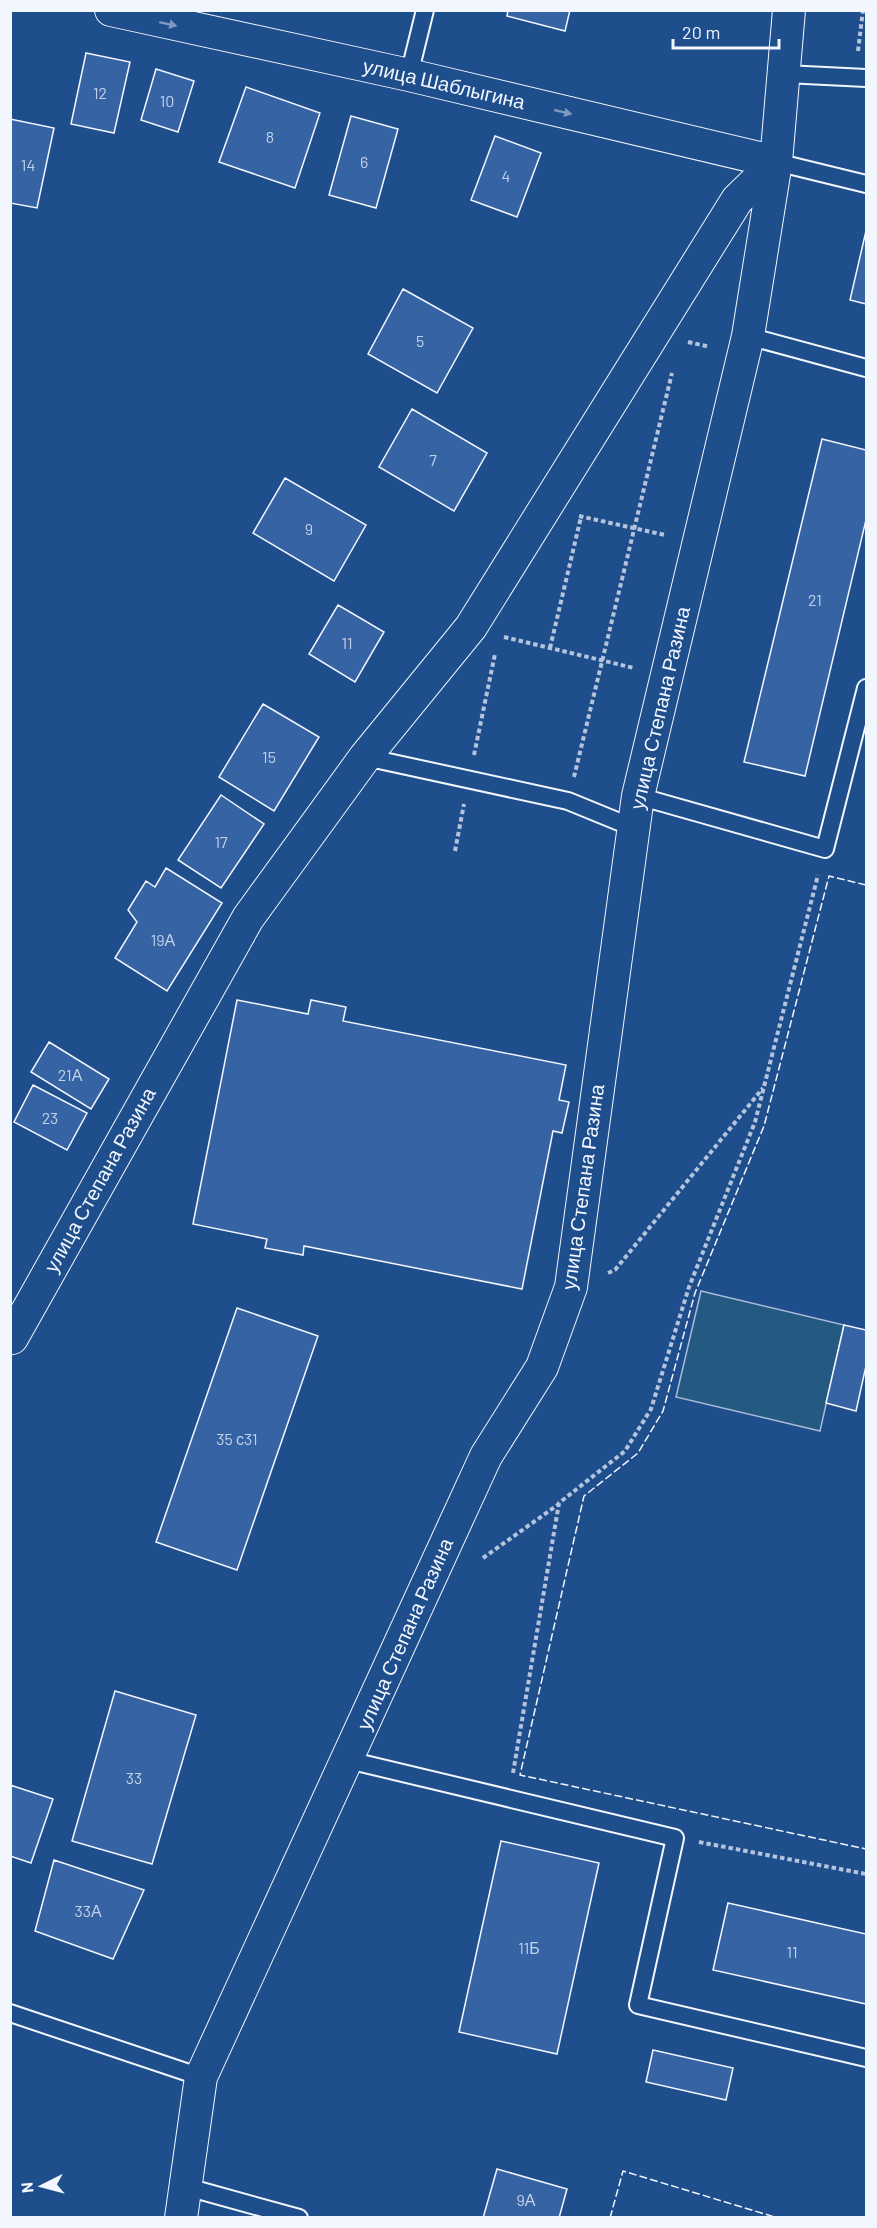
<svg xmlns="http://www.w3.org/2000/svg" width="877" height="2228" font-family="Barlow,sans-serif">
<style>
.green{fill:#245a82;stroke:#a8bbd7;stroke-width:1.5}
.building{fill:#3563a3;stroke:#f2f6ff;stroke-width:1.5}
.lines{fill:none;stroke-linecap:round;stroke-linejoin:round}
.service-casing{stroke:#f2f6ff;stroke-width:20}
.minor-casing{stroke:#f2f6ff;stroke-width:34}
.path{stroke:#b3c4dc;stroke-width:4;stroke-dasharray:4.5 3;stroke-linecap:butt}
.service{stroke:#1f4e8c;stroke-width:16}
.minor{stroke:#1f4e8c;stroke-width:32}
.fence{stroke:#f2f6ff;stroke-width:1.5;stroke-dasharray:8 3;stroke-linecap:butt}
.oneway{fill:#7e9ac0}
.labels{text-anchor:middle;stroke-width:4.5;stroke-linejoin:round;paint-order:stroke}
.number-label{font-size:16px;fill:#c3d1e8}
.street-label{font-size:20px;fill:#f2f6ff;stroke:#1f4e8c}
</style>
<rect width="100%" height="100%" fill="#1f4e8c"/>
<path class="green" d="M701 1291 844 1325 820 1431 676 1397Z"/>
<path class="building" d="M508 10H570L565 31 507 16Z
M86 53 130 62 114 133 71 124Z
M156 69 194 81 178 132 141 120Z
M246 87 320 113 295 188 219 162Z
M351 116 398 129 376 208 329 195Z
M10 119 54 128 37 208 10 203Z
M495 136 541 153 517 217 471 200Z
M866 231V304L850 300Z
M866 231V304L850 300Z
M403 289 473 328 437 393 368 354Z
M412 409 487 453 454 511 379 467Z
M822 439 866 450V520L805 776 744 762Z
M285 478 366 525 334 581 253 533Z
M338 605 384 632 355 682 309 654Z
M263 704 319 737 274 811 219 777Z
M221 795 264 824 221 888 178 860Z
M166 868 222 903 167 991 115 958 137 922 128 910 146 881 155 887Z
M237 1000 308 1014 311 1000 346 1007 343 1021 566 1065 559 1100 569 1102 562 1133 553 1131 522 1289 304 1246 303 1255 265 1248 267 1239 193 1224Z
M49 1042 109 1079 91 1109 31 1072Z
M33 1085 87 1113 67 1150 14 1122Z
M237 1308 318 1336 237 1570 156 1542Z
M844 1325 866 1330V1366L856 1411 826 1403Z
M115 1691 196 1715 152 1864 72 1841Z
M10 1785 53 1799 31 1863 10 1856Z
M501 1841 599 1863 557 2054 459 2032Z
M54 1860 144 1890 113 1959 35 1931Z
M728 1903 866 1934V2004L713 1970Z
M653 2050 733 2068 726 2100 646 2082Z
M497 2169 567 2189 559 2218H483Z"/>
<g class="lines">
<g class="service-casing">
<path id="service" d="M785 74 866 78
M409 75 425 10
M776 162 866 184
M748 336 866 368
M365 757 568 801 634 828
M638 796 825 849 866 688
M348 1760 675 1838 638 2005 866 2058
M10 2013 201 2077
M187 2187 299 2218"/>
</g>
<g class="minor-casing">
<path id="minor" d="M111 10 409 75 776 162
M12 1338 248 918 365 757 471 627 737 200 776 162
M181 2218 201 2077 486 1456 542 1367 571 1287 638 796 748 336 776 162 789 10"/>
</g>
<path class="path" d="M858 51 863 10
M688 342 710 347
M579 516 665 535
M504 637 634 668
M550 648 581 517
M474 755 495 654
M574 777 672 373
M455 851 464 804
M608 1273 615 1270 763 1088
M483 1558 559 1504
M513 1773 559 1503 625 1451 651 1409 689 1287 755 1122 818 875
M699 1842 866 1874"/>
<use href="#service" class="service"/>
<use href="#minor" class="minor"/>
<path class="fence" d="M866 885 829 876 764 1126 695 1293 663 1411 638 1453 584 1496 520 1775 866 1849
M610 2218 623 2171 778 2218"/>
</g>
<defs><path id="oneway-solid" d="M-6-.8H1V-3.2L6.5 0L1 3.2V.8H-6Z" transform="scale(1.5)"/></defs>
<g class="oneway">
<use href="#oneway-solid" transform="translate(168 24) rotate(12)"/>
<use href="#oneway-solid" transform="translate(563 112) rotate(13)"/>
</g>
<g class="labels">
<g class="number-label">
<text x="100" y="99">12</text>
<text x="167" y="107">10</text>
<text x="270" y="143">8</text>
<text x="364" y="168">6</text>
<text x="28" y="171">14</text>
<text x="506" y="182">4</text>
<text x="420" y="347">5</text>
<text x="433" y="466">7</text>
<text x="309" y="535">9</text>
<text x="815" y="606">21</text>
<text x="347" y="649">11</text>
<text x="269" y="763">15</text>
<text x="221" y="848">17</text>
<text x="163" y="946">19А</text>
<text x="70" y="1081">21А</text>
<text x="50" y="1124">23</text>
<text x="237" y="1445">35 с31</text>
<text x="134" y="1784">33</text>
<text x="88" y="1917">33А</text>
<text x="529" y="1954">11Б</text>
<text x="792" y="1958">11</text>
<text x="526" y="2206">9А</text>
</g>
<g class="street-label">
<text transform="translate(444 84) rotate(13)" y="7">улица Шаблыгина</text>
<text transform="translate(660 708) rotate(-77)" y="7">улица Степана Разина</text>
<text transform="translate(100 1180) rotate(-61)" y="7">улица Степана Разина</text>
<text transform="translate(583 1187) rotate(-82)" y="7">улица Степана Разина</text>
<text transform="translate(405 1634) rotate(-66)" y="7">улица Степана Разина</text>
</g>
</g>
<rect width="877" height="2228" fill="none" stroke="#f2f6ff" stroke-width="24"/>
<g transform="translate(42 2186) rotate(264)" stroke="#1f4e8c" stroke-width="4.5" paint-order="stroke">
<path d="M0-4.5L10 22L0 15L-10 22Z" fill="#f2f6ff"/>
<text y="-9" font-size="16" font-weight="bold" text-anchor="middle" fill="#f2f6ff">N</text>
</g>
<path d="M673 39v9h106v-9" fill="none" stroke="#f2f6ff" stroke-width="3"/>
<text x="682" y="39" font-size="18" fill="#f2f6ff" stroke="#1f4e8c" stroke-width="4.5" paint-order="stroke">20 m</text>
</svg>
